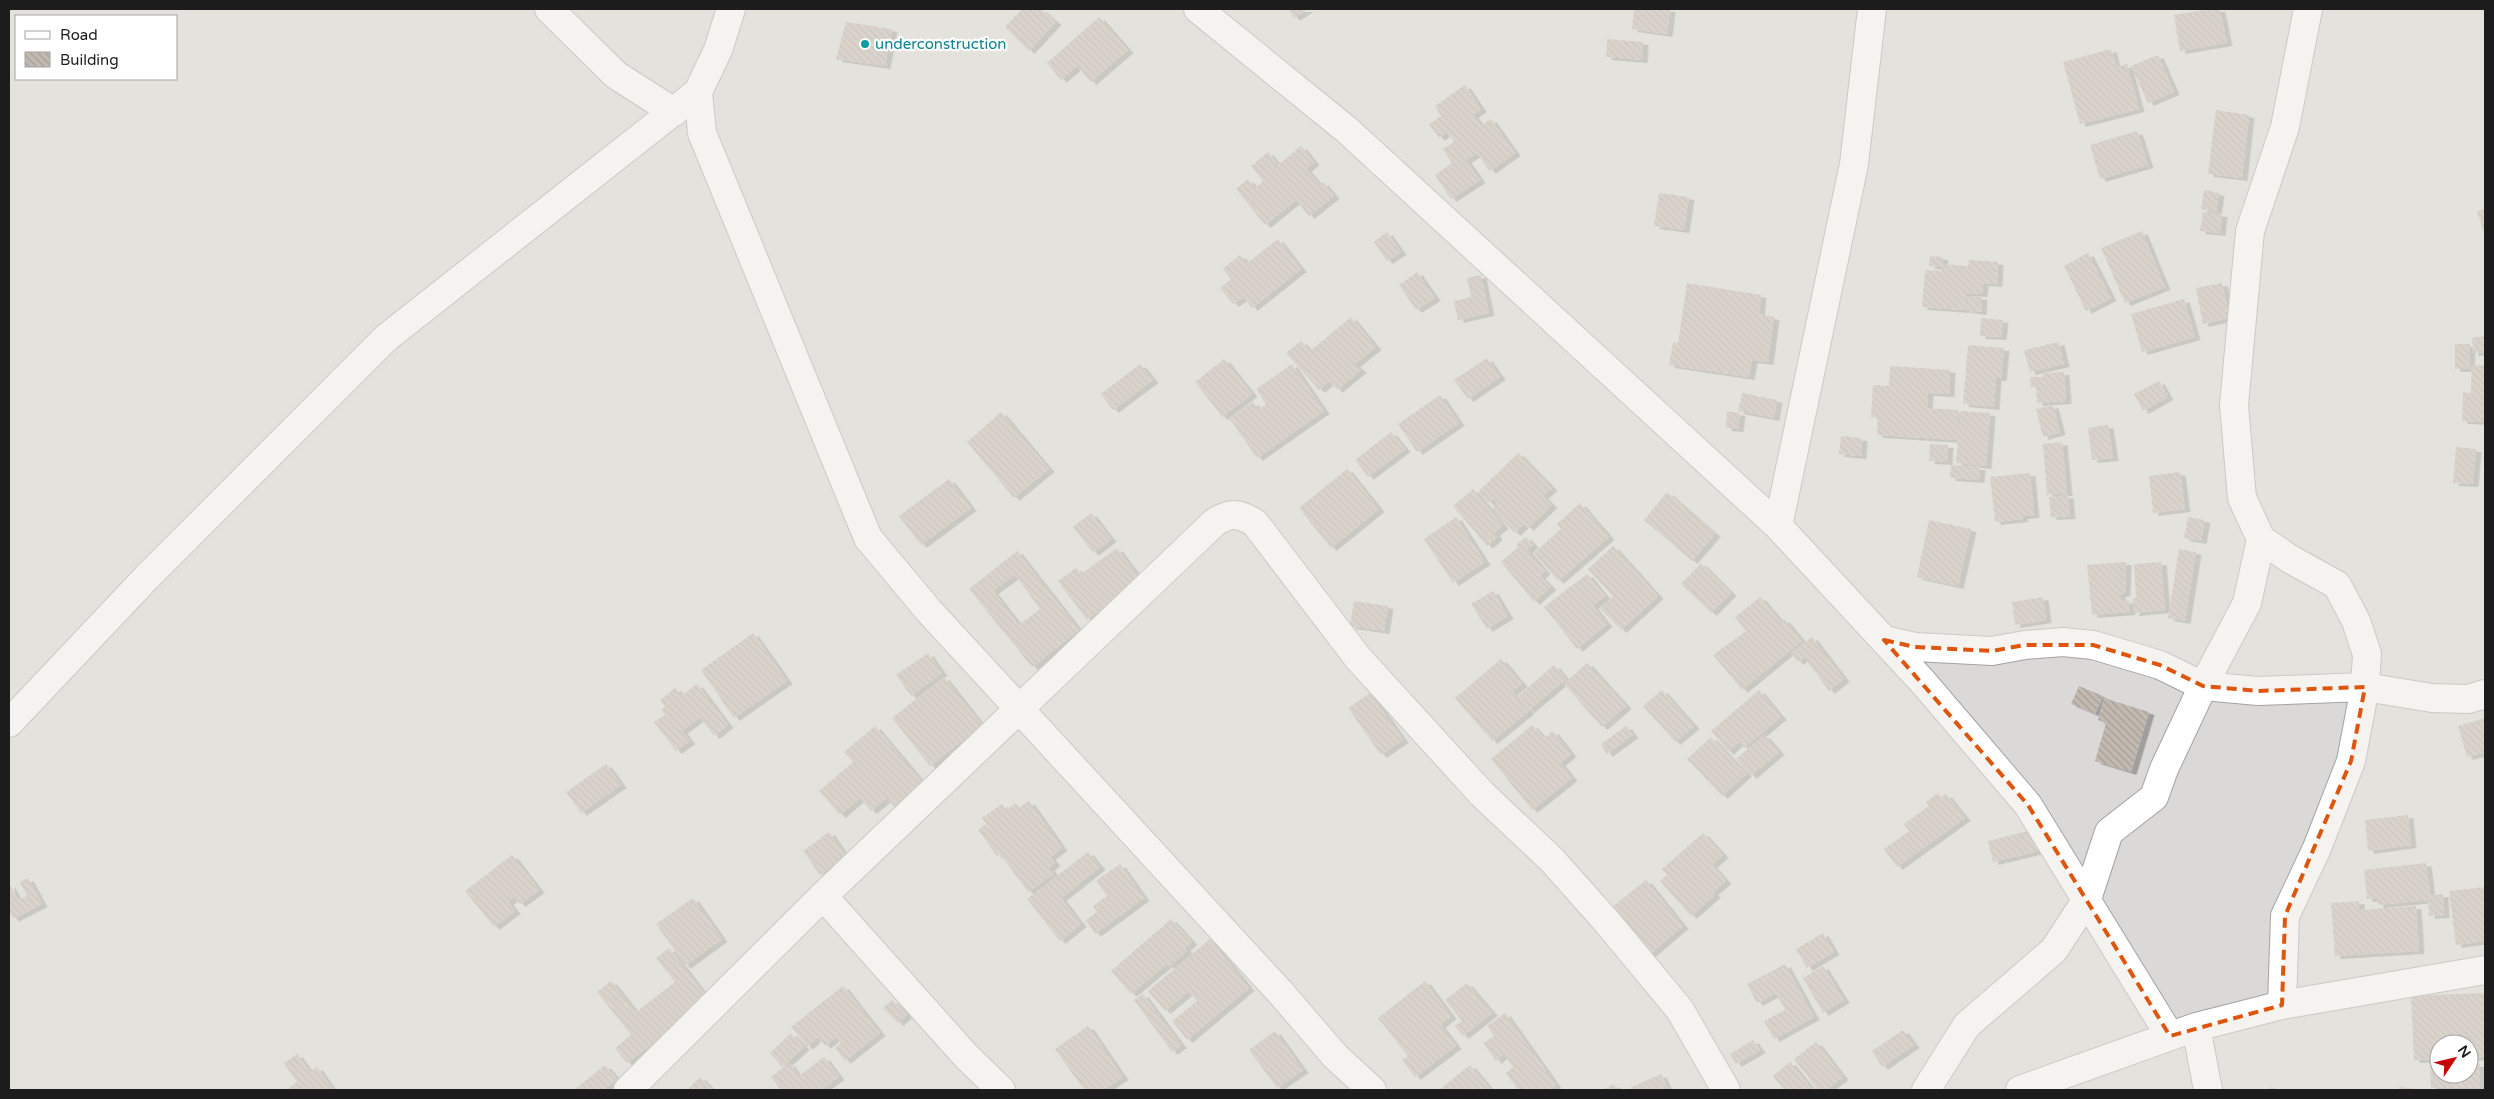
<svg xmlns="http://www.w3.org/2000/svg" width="2494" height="1099" font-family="'Varela Round',sans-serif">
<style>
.residential{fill:#dad9d8;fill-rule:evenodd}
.building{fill:url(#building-back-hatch);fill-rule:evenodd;filter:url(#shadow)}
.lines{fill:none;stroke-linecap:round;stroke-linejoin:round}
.minor-casing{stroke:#a3a3a3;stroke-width:30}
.minor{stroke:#fff;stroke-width:28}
.marked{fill:none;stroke:#de560d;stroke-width:4;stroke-dasharray:10 6;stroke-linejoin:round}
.culture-dot{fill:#0f9aa8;stroke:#fff;stroke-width:2}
.labels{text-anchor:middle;stroke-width:4.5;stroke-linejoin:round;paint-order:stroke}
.culture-label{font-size:15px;fill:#0d838f;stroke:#fff;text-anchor:start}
</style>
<defs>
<pattern id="building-back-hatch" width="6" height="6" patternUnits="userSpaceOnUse" patternTransform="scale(1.25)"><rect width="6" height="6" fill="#c2b9b1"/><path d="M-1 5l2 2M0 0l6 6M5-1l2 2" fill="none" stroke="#a69e98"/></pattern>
<filter id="shadow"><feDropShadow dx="5.5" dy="3" stdDeviation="0" flood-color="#0004"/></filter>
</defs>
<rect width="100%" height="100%" fill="#ede9e1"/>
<path class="residential" d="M9 9H2485V1090H9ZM16 16H176V79H16ZM2439 1044H2469V1074H2439Z"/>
<path class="building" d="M1022 9H1041L1056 22 1029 51 1005 27Z
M1288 9H1308L1294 18Z
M1634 9H1670L1667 34 1632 29Z
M2210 9H2220L2227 43 2180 51 2174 15Z
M1099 17 1128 50 1091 82 1077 66 1061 80 1047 63Z
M846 22 892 29 885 66 836 59Z
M1607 39 1643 42 1642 60 1606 57Z
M2111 49 2116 67 2127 64 2139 109 2080 124 2063 62Z
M2158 55 2174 92 2148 103 2131 66Z
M1465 85 1481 109 1473 115 1481 126 1491 119 1515 153 1490 171 1477 153 1466 160 1480 180 1451 199 1435 175 1452 163 1443 149 1454 142 1447 132 1439 138 1429 124 1441 116 1435 106Z
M2216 110 2249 115 2242 178 2208 174Z
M2137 131 2148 165 2100 179 2090 145Z
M1301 146 1314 162 1306 169 1320 185 1323 182 1334 196 1309 216 1296 200 1265 225 1236 189 1248 179 1255 188 1263 181 1251 166 1268 152 1278 165Z
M2204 190 2219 193 2216 212 2201 209Z
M1659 193 1689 197 1684 230 1654 226Z
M2485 209V237L2477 211Z
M2203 212 2222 214 2220 233 2200 231Z
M2142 231 2165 287 2125 303 2101 248Z
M1387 232 1401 252 1387 261 1374 242Z
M1278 239 1301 269 1252 308 1244 297 1233 304 1220 288 1231 279 1223 269 1240 255 1247 263Z
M2088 253 2111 298 2086 311 2064 266Z
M1930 256 1943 257 1942 264 1968 266 1969 260 1998 262 1997 284 1983 283 1982 294 1966 293 1965 310 1922 307 1925 270 1942 271V267L1929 266Z
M1417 272 1435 298 1416 310 1399 285Z
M1481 275 1489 313 1458 320 1454 301 1471 297 1467 278Z
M1687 283 1761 295 1759 314 1774 317 1768 362 1752 360 1749 377 1669 365 1673 342 1678 343Z
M2222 283 2230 318 2203 324 2196 288Z
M1968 296 1982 297 1981 312 1966 310Z
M2184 299 2195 337 2142 352 2131 314Z
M1351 317 1376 347 1355 364 1361 370 1337 390 1330 381 1319 390 1286 353 1301 341 1310 351Z
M1981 318 2003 320 2001 337 1980 336Z
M2485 336V352L2473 353 2472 338Z
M2059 342 2064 364 2030 372 2024 350Z
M2455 344H2470L2469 369H2455Z
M1968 345 2004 348 2001 378H1996L1994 407 1963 404Z
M1487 358 1500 377 1468 399 1454 380Z
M1224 359 1252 394 1222 417 1195 382Z
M1140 364 1153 380 1113 410 1101 394Z
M1292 364 1324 411 1257 458 1229 418 1253 402 1258 410 1266 404 1256 389Z
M2472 365 2485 366V422L2462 421 2463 392 2471 393Z
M1890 366 1950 370 1949 394 1928 393 1927 408 1958 410 1957 440 1877 435 1878 417H1871L1873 385 1889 386Z
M2064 372 2066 401 2037 403 2036 387 2031 388 2030 377H2043L2042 373Z
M2159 381 2168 397 2143 411 2134 394Z
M1742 393 1777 400 1774 418 1738 411Z
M1440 395 1459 423 1417 452 1398 424Z
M2053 405 2060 432 2043 437 2036 409Z
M1727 411 1740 413 1738 429 1726 428Z
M1960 411 1990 413 1986 466 1956 463Z
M1001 412 1049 469 1014 498 967 442Z
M2108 425 2113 458 2092 460 2088 428Z
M1391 432 1405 449 1368 477 1355 460Z
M1841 436 1862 438 1861 456 1839 454Z
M2062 442 2067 493 2047 495 2043 444Z
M1930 444 1948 445 1947 462 1929 461Z
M2456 447 2476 449 2473 484 2453 483Z
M1518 453 1552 488 1543 496 1552 505 1528 528 1524 524 1515 533 1491 509 1498 502 1494 499 1489 503 1478 492Z
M1951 465 1980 467 1979 480 1950 478Z
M1347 469 1379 509 1331 548 1299 508Z
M2180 472 2185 509 2153 513 2149 476Z
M2030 473 2034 515 2022 516 2023 519 1995 522 1990 477Z
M949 479 971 508 921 545 899 516Z
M1473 489 1503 526 1494 533 1497 537 1487 546 1453 506Z
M1667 492 1715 534 1692 561 1644 520Z
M2068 495 2070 516 2051 517 2049 497Z
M1580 503 1609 537 1558 581 1534 553 1561 529 1557 524Z
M1091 513 1111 539 1093 553 1073 527Z
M1456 517 1485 562 1453 583 1424 539Z
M2188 517 2205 520 2201 541 2184 538Z
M1929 520 1971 529 1958 586 1917 577Z
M1526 537 1533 545 1527 550 1545 571 1540 576 1551 587 1534 602 1501 562 1518 547 1516 545Z
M1613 546 1658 596 1621 630 1600 608 1613 597 1588 569Z
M1117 548 1141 580 1087 620 1058 581 1076 568 1081 574Z
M2179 549 2196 552 2185 621 2168 618Z
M1017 551 1079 630 1032 667 969 589ZM1015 575 1040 609 1019 625 993 591Z
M2126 562 2125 593 2120 594 2121 601 2129 600 2130 612 2092 615 2087 565Z
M2161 562 2165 610 2134 613 2133 598H2136L2134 564Z
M1701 563 1731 593 1711 613 1681 584Z
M1587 574 1605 596 1593 606 1607 624 1577 649 1544 607Z
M1493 591 1508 616 1487 629 1471 604Z
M1760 597 1781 622 1784 619 1802 641 1742 690 1713 655 1746 631 1735 617Z
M2043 597 2046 620 2015 625 2012 602Z
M1354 601 1388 606 1384 631 1350 626Z
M753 633 787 681 734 718 701 670Z
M1812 637 1844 679 1829 691 1804 657 1798 662 1791 653Z
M928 653 942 673 911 696 896 675Z
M1501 659 1522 684 1512 692 1529 711 1492 741 1455 698Z
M1587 663 1626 706 1602 727 1564 684Z
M1554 665 1566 679 1529 710 1518 696Z
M944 677 982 725 930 766 892 718Z
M697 684 728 725 714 736 700 717 682 731 690 741 676 751 654 722 665 715 661 710 665 707 660 700 675 688 681 696Z
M2079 686 2103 696 2095 714 2071 704Z
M1662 690 1694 726 1675 742 1643 706Z
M1759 690 1781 717 1744 748 1739 742 1728 752 1711 731Z
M1370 693 1403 740 1381 755 1348 708Z
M2104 698 2149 712 2131 772 2095 761 2106 723 2098 720Z
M2485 718V752L2467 757 2458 726Z
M1532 725 1544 738 1553 731 1571 754 1560 763 1572 778 1532 810 1491 759Z
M875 726 929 790 900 814 887 798 871 811 860 798 840 815 819 791 853 762 844 752Z
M1626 726 1633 735 1607 754 1601 744Z
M1764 735 1779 752 1751 776 1736 759Z
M1711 737 1746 774 1722 796 1687 759Z
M606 764 621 785 581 813 566 792Z
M1938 793 1941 797 1946 794 1965 818 1897 867 1884 849 1909 831 1904 824 1929 806 1926 802Z
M1029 801 1062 848 1050 857 1055 863 1049 868 1054 874 1028 892 1000 854 997 856 978 830 986 824 982 818 1002 804 1006 810 1016 803 1019 808Z
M2408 815 2411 845 2368 851 2365 820Z
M2032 830 2038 851 1993 862 1988 841Z
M829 832 846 856 820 875 803 851Z
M1703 833 1723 855 1712 865 1726 881 1713 892 1715 895 1691 916 1660 881 1667 875 1662 869Z
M1088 852 1100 867 1061 898 1081 924 1060 941 1027 899Z
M512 855 539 890 520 904 514 897 508 902 515 911 494 927 465 891Z
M2426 863 2430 895 2443 894 2444 915 2429 916 2428 900 2378 905 2377 898 2367 899 2364 870Z
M1120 864 1144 898 1095 934 1086 920 1097 912 1093 906 1107 896 1096 881Z
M28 878 42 904 13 919 9 911V883L18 900 27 896 20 882Z
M1646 880 1683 926 1649 955 1611 908Z
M2485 887V941L2456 945 2449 891Z
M693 898 722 939 685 966 656 924Z
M2359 901V910L2416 906 2419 951 2335 956 2331 903Z
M1171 919 1192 942 1185 948 1187 951 1169 967 1167 964 1131 994 1111 971Z
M1823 933 1834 952 1807 968 1796 949Z
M1210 939 1249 988 1187 1040 1172 1021 1197 1001 1189 991 1165 1011 1148 991Z
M669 948 709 1000 627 1063 615 1048 631 1035 597 992 611 981 636 1012 675 982 656 958Z
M1785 964 1814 1017 1774 1039 1764 1021 1785 1010 1776 993 1757 1003 1747 984Z
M1823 966 1844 1000 1823 1013 1803 978Z
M1425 981 1451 1016 1440 1025 1456 1046 1415 1077 1402 1060 1408 1056 1378 1018Z
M1467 983 1492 1013 1463 1036 1455 1026 1462 1021 1445 1000Z
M843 986 880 1033 845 1061 835 1048 841 1043 836 1037 825 1046 818 1037 807 1047 791 1027Z
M2485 993V1057L2469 1058V1044H2439V1059L2414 1060 2411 996Z
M1143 994 1181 1045 1172 1052 1134 1000Z
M892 1000 907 1015 898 1023 883 1008Z
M1505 1013 1556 1085 1549 1090H1525L1522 1086 1518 1090 1506 1073 1513 1067 1504 1054 1496 1061 1483 1043 1494 1036 1487 1026Z
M1088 1026 1123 1077 1103 1090H1084L1055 1049Z
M1903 1030 1914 1045 1882 1067 1872 1051Z
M1275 1031 1303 1070 1277 1088 1249 1050Z
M791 1033 804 1047 782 1067 770 1053Z
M1753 1040 1760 1050 1736 1064 1730 1054Z
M1816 1042 1843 1077 1826 1090H1818L1794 1059Z
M297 1054 310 1072 317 1067 333 1090H286L297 1082 284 1063Z
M824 1057 839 1077 821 1090H781L771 1077 789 1063 799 1076Z
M1790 1062 1812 1089 1811 1090H1784L1773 1076Z
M2430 1064H2439V1074H2469V1064H2480V1088H2431Z
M605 1065 617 1079 603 1090H574Z
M1470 1065 1491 1090H1439Z
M1661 1074 1668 1090H1631L1630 1088Z
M700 1077 713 1090H687Z
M1614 1084 1617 1090H1603Z
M2269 1087 2280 1090H2268Z
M2399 1087 2417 1089V1090H2399Z"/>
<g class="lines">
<g class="minor-casing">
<path id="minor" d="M549 9 616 75 674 112
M731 9 718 50 698 92 702 133 868 538 929 611 1280 992 1336 1057 1372 1090
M1198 9 1347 130 1778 526 1923 682 2028 805 2170 1036
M1778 526 1854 164 1872 9
M1884 640 1915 647 1992 651 2025 645 2063 642 2093 645 2160 665 2203 686 2258 691 2365 687 2432 698 2468 699 2485 694
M9 723 147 577 386 338 698 92
M823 896 966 1056 1001 1090
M2282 1005 2285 916 2317 848 2351 761 2365 687 2367 654 2356 621 2337 585 2290 559 2261 539 2242 498 2234 405 2250 231 2285 127 2308 9
M2196 1027 2208 1090
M628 1090 823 896 1215 522C1231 512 1239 513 1255 523L1358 658 1482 794 1552 860 1608 923 1680 1010 1726 1090
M1926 1090 1967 1025 2054 950 2087 899 2109 832 2154 797 2164 769 2203 686 2247 603 2261 539
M2020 1090 2196 1027 2282 1005 2485 970"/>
</g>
<use href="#minor" class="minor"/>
</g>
<path d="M0 0H2494V1099H0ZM1884 640 1915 647 1992 651 2025 645H2093L2160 665 2203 686 2258 691 2365 687 2351 761 2285 916 2282 1005 2170 1036 2028 805Z" fill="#ede9e1" fill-opacity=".55" fill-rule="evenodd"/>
<path class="marked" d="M1884 640 1915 647 1992 651 2025 645H2093L2160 665 2203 686 2258 691 2365 687 2351 761 2285 916 2282 1005 2170 1036 2028 805Z"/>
<circle class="culture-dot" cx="865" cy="44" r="5"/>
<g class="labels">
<g class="culture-label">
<text x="875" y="49">underconstruction</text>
</g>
</g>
<rect width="2494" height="1099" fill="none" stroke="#1c1c1c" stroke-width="20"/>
<rect x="15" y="15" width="162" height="65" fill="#ffffff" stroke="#a4a4a4"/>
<rect x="25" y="31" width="25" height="8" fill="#ffffff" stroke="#a4a4a4"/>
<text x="60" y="40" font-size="15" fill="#1c1c1c">Road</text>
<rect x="25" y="52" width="25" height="15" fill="url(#building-back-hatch)" stroke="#a4a4a4"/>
<text x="60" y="65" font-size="15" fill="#1c1c1c">Building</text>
<g transform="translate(2454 1059) rotate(55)"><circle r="24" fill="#ffffff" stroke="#a4a4a4"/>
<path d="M0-4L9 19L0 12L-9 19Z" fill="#c60402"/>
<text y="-8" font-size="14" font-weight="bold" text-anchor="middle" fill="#1c1c1c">N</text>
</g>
</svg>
